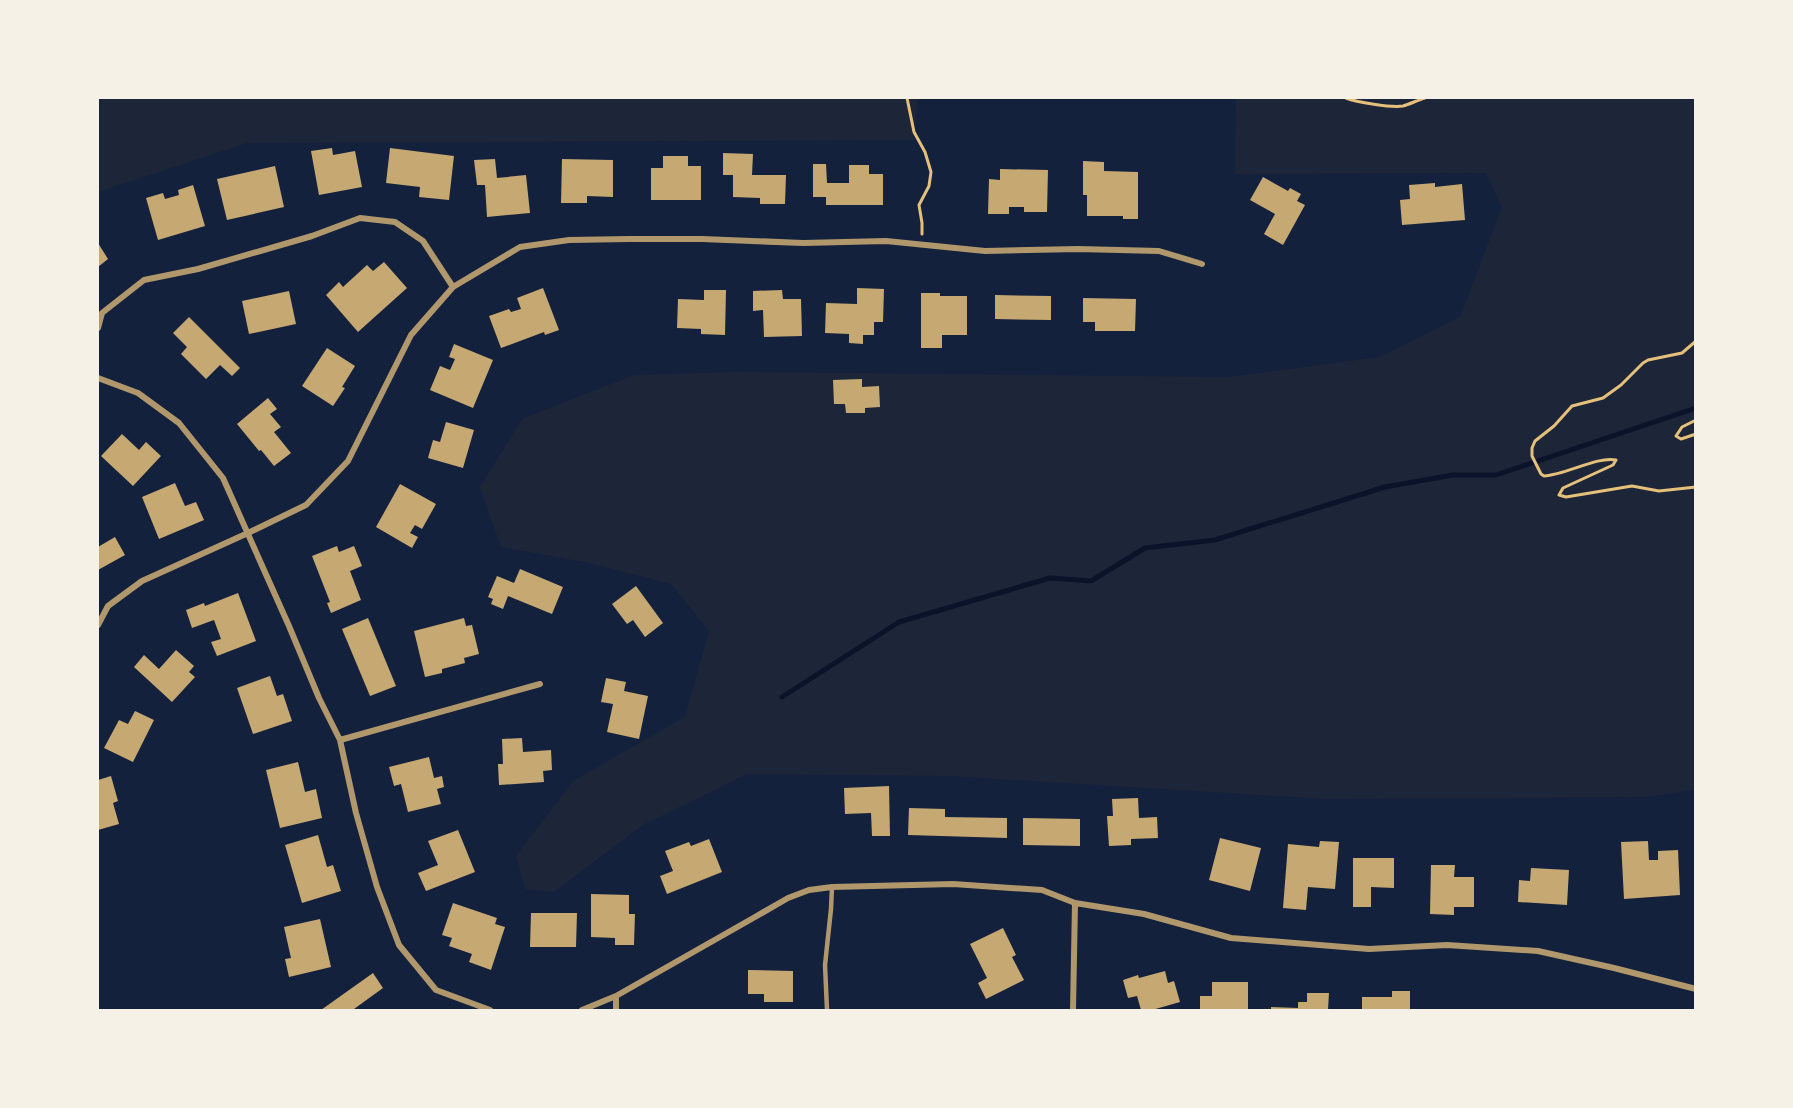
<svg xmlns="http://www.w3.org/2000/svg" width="1793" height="1108" font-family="Jost,sans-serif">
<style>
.green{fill:#1d2539}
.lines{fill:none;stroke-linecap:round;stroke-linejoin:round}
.stream{stroke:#0b132b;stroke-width:5}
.building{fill:#c6a872}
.path{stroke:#e5c07b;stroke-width:3}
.service{stroke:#b1986c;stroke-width:4.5}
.minor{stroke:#b1986c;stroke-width:6}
</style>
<rect width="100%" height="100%" fill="#14213d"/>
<path class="green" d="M98 98H918L914 140 247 143 98 192Z
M1236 98H1695V790L1646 797 1327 799 949 776 747 774 643 825 554 892 525 889 516 856 573 781 685 717 709 631 671 584 589 563 501 547 480 487 522 419 634 375 738 372 1229 377 1380 357 1460 317 1502 207 1486 173 1235 174Z"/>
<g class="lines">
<path class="stream" d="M782 697 899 622 1050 578 1091 581 1145 548 1215 540 1385 487 1453 475H1496L1696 408"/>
</g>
<path class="building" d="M332 148 333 155 355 151 362 187 319 195 311 151Z
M390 148 454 156 449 200 419 197 420 187 386 183Z
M723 153 753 154 752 175H786L785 204H760V198L733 197V175H723Z
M663 156H688V166H701V200H651V168H663Z
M495 159 497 178 526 175 530 213 487 217 485 185H477L474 160Z
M562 159 613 160V197L587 196V203H561Z
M1083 161 1104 162V171L1138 172V219H1123V216H1087V195H1083Z
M813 164H826L827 183H849V165H869V174H883V205H826V197H813Z
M275 166 284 207 227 220 217 179Z
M1000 169 1048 170 1047 212H1024V207H1009V214H988L989 179 1000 180Z
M1263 177 1288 191 1290 188 1301 194 1297 201 1305 205 1283 245 1264 234 1275 214 1250 200Z
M1435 183V187L1462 184 1465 220 1402 225 1400 200 1410 199 1409 185Z
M193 185 205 226 158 240 146 198 163 193 165 199 179 195 178 190Z
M98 243 108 259 98 267Z
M384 262 407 288 358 332 326 295 339 282 343 287 367 265 373 271Z
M543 288 559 330 545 335 544 332 501 348 489 316 509 309 511 312 521 309 517 298Z
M857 288 884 289 883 322H874V335H863V344L849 343V334L825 333 826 303 857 304Z
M704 290H726L725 335 701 334V329L677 328 678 299 704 300Z
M782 290 783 299H801L802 336 764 337 763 310 753 311V291Z
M289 291 296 324 249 334 242 301Z
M921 293H940V296H967V335H942V348H921Z
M995 295 1051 296V320L995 319Z
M1083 298 1136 299 1135 331H1095V322H1083Z
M189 317 240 368 232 376 220 365 206 379 181 354 187 347 173 333Z
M454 344 493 360 473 408 430 390 440 366 450 370 455 359 449 357Z
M327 348 355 366 342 387 345 388 333 406 302 386Z
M862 379V387L879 386 880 407 865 408V413H846L845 404H834L833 380Z
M268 398 277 409 270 414 281 427 274 432 291 453 274 466 261 450 259 451 237 424Z
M446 422 474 430 463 468 428 458 433 440 440 442Z
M122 434 139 450 146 442 161 456 133 486 101 456Z
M175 483 185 506 196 502 204 520 159 539 142 497Z
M400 484 436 504 422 529 415 525 410 533 418 537 412 548 376 527Z
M115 537 125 555 98 570V547Z
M337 546 339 552 354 546 362 566 350 571 361 600 331 613 327 603 330 602 312 556Z
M520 569 563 587 552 614 508 596 503 609 491 604 493 599 488 597 497 576 514 583Z
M636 586 663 623 645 637 633 620 627 624 612 604Z
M238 593 256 641 217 656 211 642 221 639 214 620 192 628 186 610 204 603 205 606Z
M368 618 396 686 370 696 342 629Z
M464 618 466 626 472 625 479 654 464 658 465 663 442 669V673L425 677 414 631Z
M176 650 194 666 189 672 195 677 172 702 134 667 144 655 159 669Z
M270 676 277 696 283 694 292 721 253 734 237 688Z
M606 678 626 682 624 691 648 696 639 739 607 732 613 704 601 702Z
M135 711 154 720 133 762 104 748 119 720 128 724Z
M522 738 523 752 551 750 552 770 543 771 544 782 499 785 498 764H503L502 739Z
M429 757 434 778 442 776 444 787 437 789 441 804 408 812 401 784 394 786 389 767Z
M298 762 305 792 316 789 322 818 280 828 266 770Z
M111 776 118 801 113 803 119 824 98 830V780Z
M889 786 890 836H872L871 813 845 814 844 788Z
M1138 798 1139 818 1157 817 1158 838 1131 839V845L1109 846 1107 816H1113L1112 799Z
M909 808 945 809V817L1007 818V838L908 835Z
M1023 818 1080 819V846L1023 845Z
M458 830 475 872 426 891 418 873 438 865 428 841Z
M318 835 327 867 333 865 341 891 302 903 285 845Z
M1220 838 1261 848 1250 891 1209 880Z
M709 839 722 872 667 894 660 876 673 871 665 851 689 842 691 846Z
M1320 841 1339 842 1335 889 1308 887 1306 910 1283 908 1288 844 1319 847Z
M1648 841 1649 860H1658V851L1678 850 1680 895 1624 899 1621 842Z
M1353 858H1394V888L1371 887V907H1353Z
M1431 865H1455L1454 877H1474V907H1454V915L1430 914Z
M1531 868 1569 870 1567 905 1518 902 1519 880 1530 881Z
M591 894 629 895V914H635L634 945H615V938L591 937Z
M453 903 497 918 495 924 505 927 491 970 469 962 472 954 449 946 452 938 442 935Z
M531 913H577L576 947H530Z
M320 919 331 967 289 977 285 959 291 958 284 927Z
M1003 928 1016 955 1012 957 1024 980 986 999 978 983 987 978 970 944Z
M748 970 793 971V1002H764V994H748Z
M1165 971 1168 983 1174 981 1180 1002 1152 1010H1141L1137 996 1128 998 1123 980 1138 975 1139 978Z
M373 973 383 988 354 1009 355 1010H321Z
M1212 982H1248V1010H1200V996H1212Z
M1392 991H1410V1010H1362V997H1392Z
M1307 993H1329L1328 1010H1271V1007L1298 1008V1002H1307Z"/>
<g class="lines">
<path class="path" d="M907 98 914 132 925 152 931 172 929 186 919 205 922 223V234
M1346 98C1356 102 1391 108 1403 106 1410 104 1418 100 1425 98
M1696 341 1682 353 1648 360 1643 363 1621 385 1603 398 1572 406 1554 426 1535 441 1532 448V456L1541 474 1544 476C1566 475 1597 456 1616 460L1613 465 1563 488 1559 495 1566 497 1632 486 1659 491 1696 487
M1696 420 1682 427 1676 436 1681 439 1696 434"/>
<path class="service" d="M827 1010 825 965 831 909 832 887"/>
<path class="minor" d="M98 328 102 313 144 280 198 269 312 236 360 218 395 222 423 241 453 287
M98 378 138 393 179 423 223 478 289 626 319 698 340 740 356 813 377 887 399 945 436 990 490 1010
M98 625 108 606 142 581 248 533 306 505 348 461 411 335 453 287 520 247 569 240 629 239H702L803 243 886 241 985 251 1078 249 1159 251 1202 264
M340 740 540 684
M582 1010 616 996 755 917 788 898 809 890 832 887 953 884 1042 890 1075 903 1144 914 1231 938 1369 949 1447 945 1538 951 1614 968 1696 989
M616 1010V996
M1073 1010 1075 903"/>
</g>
<rect width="1793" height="1108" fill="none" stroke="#f6f1e7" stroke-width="198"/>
</svg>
